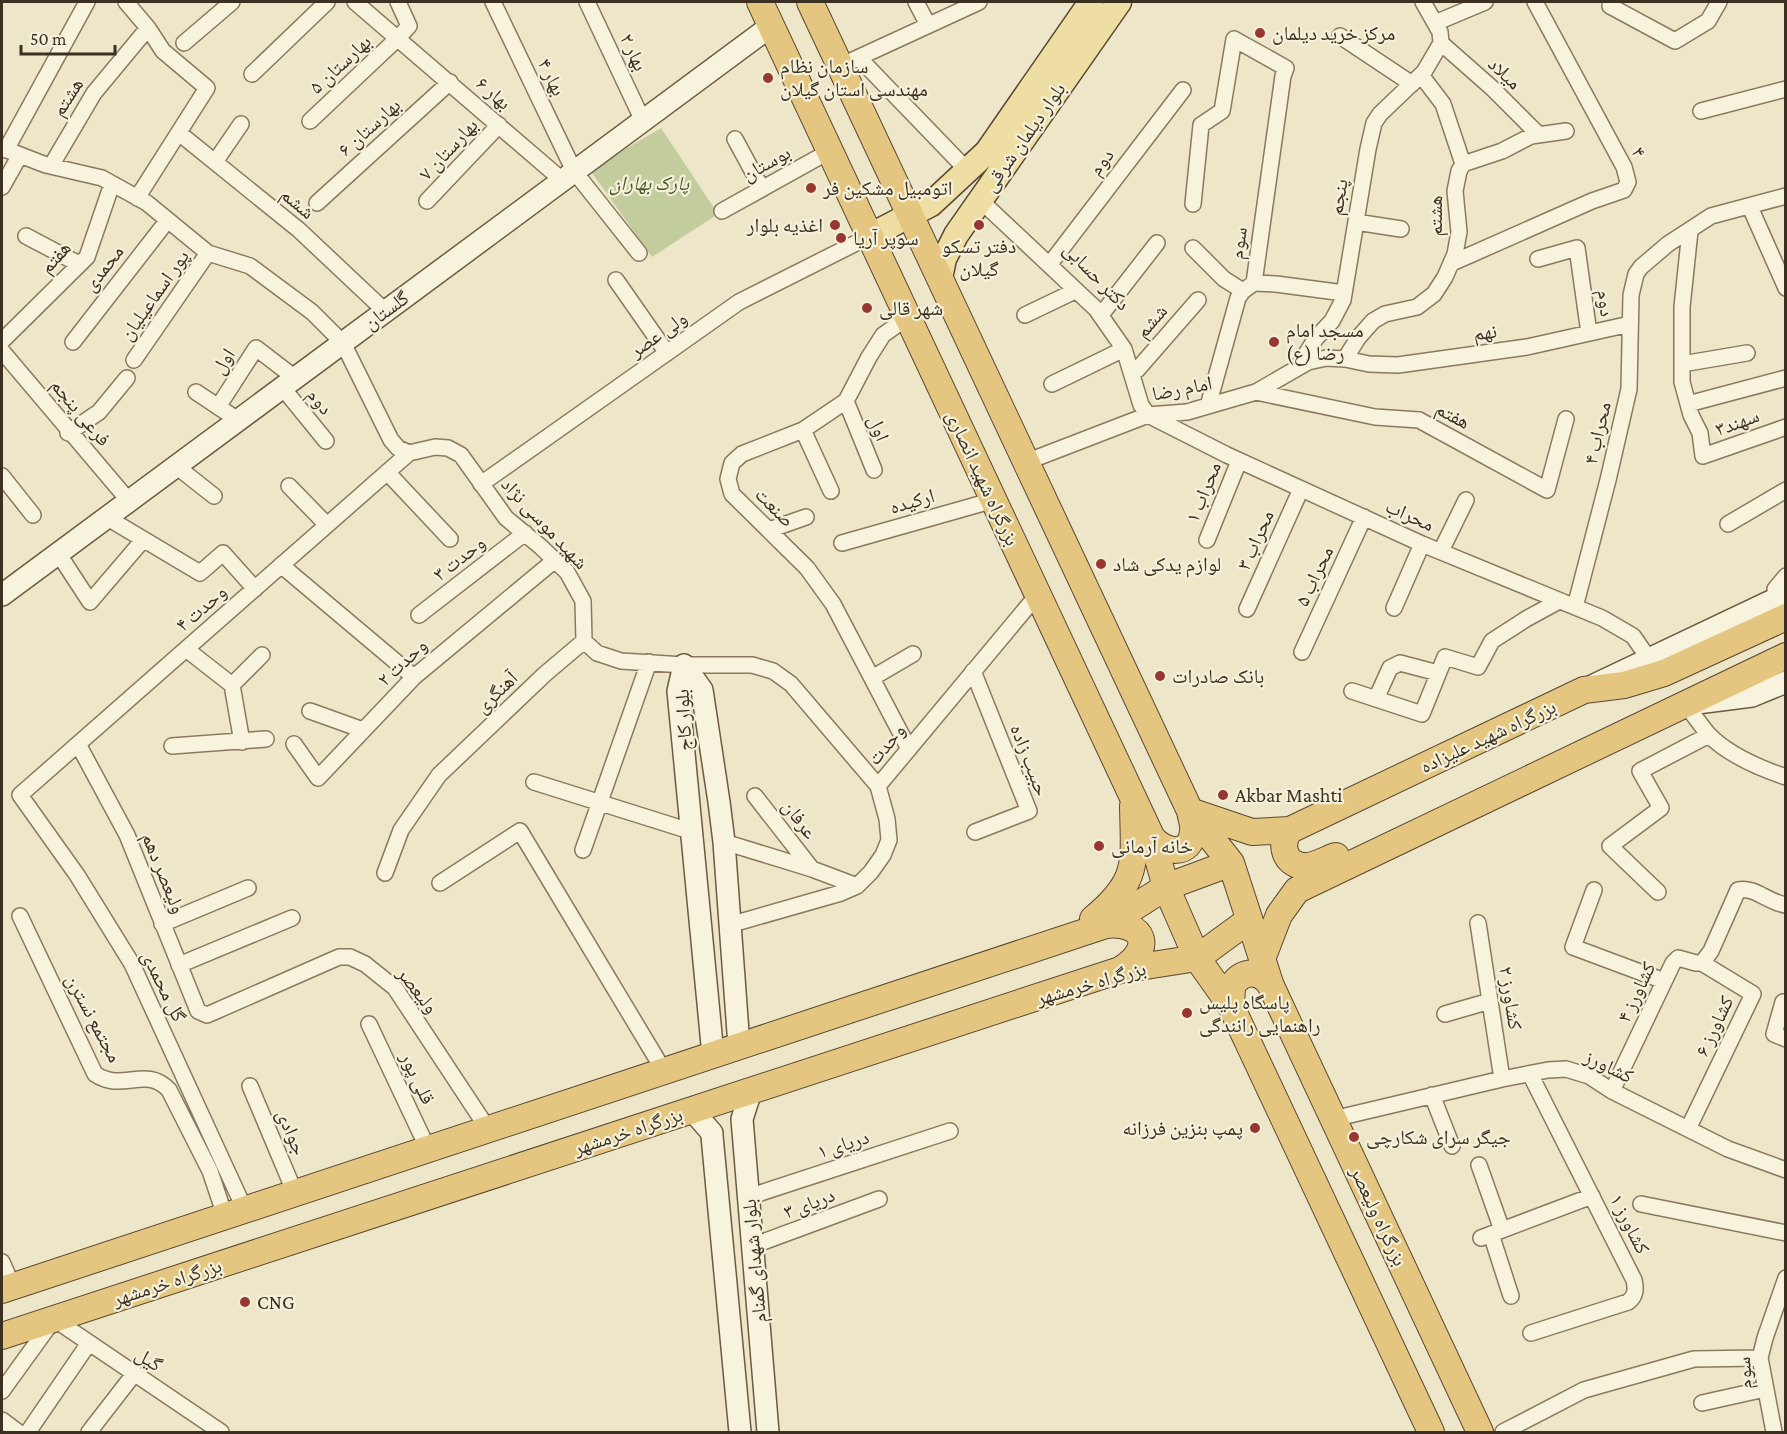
<svg xmlns="http://www.w3.org/2000/svg" width="1787" height="1434" font-family="'Crimson Pro','Noto Naskh Arabic',serif">
<style>
.green{fill:#c3cc9d}
.lines{fill:none;stroke-linecap:round;stroke-linejoin:round}
.minor-casing{stroke:#8a795e;stroke-width:18}
.secondary-casing{stroke:#6c5a41;stroke-width:24}
.primary-casing{stroke:#594732;stroke-width:27}
.trunk-casing{stroke:#594732;stroke-width:28}
.minor{stroke:#f8f3dd;stroke-width:15}
.secondary{stroke:#f8f3dd;stroke-width:21}
.primary{stroke:#efdea3;stroke-width:24}
.trunk{stroke:#e4c680;stroke-width:26}
.poi-dot{fill:#98372f;stroke:#f5f0d9;stroke-width:2}
.labels{text-anchor:middle;stroke-width:4.5;stroke-linejoin:round;paint-order:stroke}
.poi-label{font-size:20px;fill:#3b3021;stroke:#f5f0d9;text-anchor:start}
.street-label{font-size:20px;fill:#3b3021;stroke:#f5f0d9}
.park-label{font-size:20px;font-style:italic;fill:#475728;stroke:#f5f0d9}
</style>
<rect width="100%" height="100%" fill="#eee6c9"/>
<path class="green" d="M661 128 718 214 652 257 590 170Z"/>
<g class="lines">
<g class="minor-casing">
<path id="minor" d="M126 2 148 28 163 51 207 88 137 198
M355 2 562 180
M493 2 574 171 639 253
M587 2 643 121
M916 2 928 25
M1613 2 1610 6 1675 41 1708 21 1719 2
M1435 23 1485 2
M1340 36 1412 84
M184 43 232 2
M1441 43 1492 88 1539 135
M859 58 967 170
M851 61 979 2
M252 74 327 2
M1421 75 1443 104 1463 164
M1701 111 1786 89
M310 121 398 38 409 26 398 2
M179 133 299 230 385 311
M735 139 762 189
M2 148 46 165 102 178 147 203 208 253 250 266 312 312 343 343 391 440 398 448 409 453 435 447 448 448 461 455 506 518 541 547 567 572 583 601 584 641 597 653 621 661 684 665H752L773 671 791 684 878 786 887 819 889 840 883 855 871 872 857 886 841 893 729 925
M6 150 87 2
M215 162 241 124
M51 166 94 93 148 28
M2 187 20 155
M980 200 1096 309 1124 349 1141 405 1148 415 1227 455 1422 544 1602 618 1633 636 1649 659
M427 201 499 125
M317 203 450 82
M1193 204 1201 125 1222 111 1234 39 1286 68 1283 76 1254 283 1243 291 1238 298 1208 406
M1750 207 1786 288
M722 211 830 151
M1356 222 1401 229
M1690 231 1682 307V382L1691 415 1700 433 1703 456 1786 427
M26 236 79 264
M1193 248 1224 279 1243 291
M1538 259 1577 248 1589 333
M1053 260 1183 90
M1452 263 1592 201 1624 190 1628 182 1624 167 1535 2
M616 280 667 353
M1254 283 1276 284 1344 293
M1025 315 1075 291
M1101 315 1157 243
M908 317 883 335 869 357 846 401 803 430 742 454 732 463 728 479 732 494 807 568 833 604 909 749
M2 341 87 257 112 184
M73 342 167 221
M2 351 129 501
M1345 359 1358 338 1373 321 1385 314 1417 307 1434 294 1445 277 1455 254 1459 232 1455 191 1459 171 1463 164 1502 151 1531 136 1566 131
M134 360 208 253
M1682 364 1747 353
M1297 368 1316 338 1332 321 1343 300 1368 149 1374 123 1380 114 1424 72 1441 43 1440 32 1423 2
M1137 370 1198 300
M1052 384 1124 349
M282 387 326 441
M196 392 238 420
M1256 392 1375 417 1419 420 1547 490 1566 419
M846 401 874 470
M1688 404 1786 378
M218 407 256 348 295 378
M803 430 831 491
M68 433 99 412 127 378
M1026 462 1148 415 1187 412 1256 392 1308 362 1326 358 1345 359 1369 364 1398 365 1527 347 1630 324
M176 466 214 496
M387 472 450 539
M2 476 33 515
M481 484 739 302 870 236
M289 486 327 525
M106 517 200 573 223 553 255 589
M1728 524 1786 490
M769 530 806 517
M1207 540 1239 461
M842 543 994 500
M1441 551 1466 500
M58 553 90 602 143 540
M281 565 414 677
M1776 598 1775 589 1786 576
M1575 607 1608 480 1629 389 1631 295 1636 274 1641 267 1668 244 1711 216 1786 196
M1394 608 1422 544
M1247 609 1301 489
M419 615 525 533
M186 649 232 685 242 742
M1302 652 1364 517
M973 671 1029 811 975 832
M872 678 913 654
M232 685 262 655
M1352 691 1422 714 1445 657 1478 667 1492 641 1526 619 1559 601
M1376 699 1390 668 1400 663 1438 673
M1685 704C1693 714 1700 724 1708 734 1728 755 1759 768 1786 777
M310 711 363 730
M78 744 127 835 198 1011 207 1015 339 957H350L365 964 395 988 488 1129
M294 744 318 778 414 677 555 560
M172 746 266 739
M534 782 693 832
M878 786 1038 594
M755 796 812 869
M724 842 812 869 857 886
M583 850 649 662
M385 873 401 830 439 775 545 674 584 641
M440 883 520 831 664 1071
M1594 890 1573 947 1664 981
M1658 892 1610 846 1661 808 1640 771 1709 735
M20 916 95 1074C123 1093 145 1065 169 1090L210 1171 225 1216
M1478 923 1502 1079
M162 924 248 888
M179 965 292 918
M1783 1002 1774 1034 1786 1039
M1445 1014 1490 1001
M369 1024 428 1149
M1530 1074 1634 1280C1636 1289 1636 1296 1628 1302L1531 1333
M250 1086 295 1193
M1612 1091 1673 963 1678 958 1696 963H1702L1711 951 1738 890C1754 886 1769 903 1786 905
M1432 1095 1452 1146
M1333 1119 1502 1079 1548 1070 1566 1069 1589 1076 1612 1091 1728 1149 1786 1170
M1688 1129 1753 994 1702 963
M1479 1165 1502 1230
M748 1197 950 1131
M1641 1204 1786 1233
M245 1210 132 964 77 875 20 795 409 453
M1491 1234 1511 1296
M1481 1238 1592 1196
M752 1246 879 1199
M2 1262 13 1287
M2 1391 54 1319 221 1432
M1702 1403 1765 1389
M2 1420 18 1432
M28 1432 89 1343
M89 1432 134 1374
M1503 1432 1584 1390 1694 1359 1760 1358
M1774 1432 1760 1358 1765 1338 1786 1278"/>
</g>
<g class="secondary-casing">
<path id="secondary" d="M2 595 771 26
M684 665 678 691 713 1055
M684 665 702 690 719 802 724 842 739 1046
M1594 685 1786 594
M1697 703 1752 696 1786 682
M751 1091 742 1119 768 1432
M692 1110 712 1133V1136L740 1432"/>
</g>
<g class="primary-casing">
<path id="primary" d="M870 236 931 204 987 152 1091 2
M940 278 944 259 956 235 1119 2"/>
</g>
<g class="trunk-casing">
<path id="trunk" d="M760 2 1152 838 1166 887 1197 958 1231 1006 1431 1432
M810 2 1190 811 1231 863 1271 986 1480 1432
M1190 811 1252 832 1290 830 1584 690 1624 685 1664 673 1786 617
M1290 830C1279 843 1284 865 1304 866 1314 867 1326 859 1336 856
M1152 838C1165 853 1191 857 1193 831 1194 825 1191 818 1190 811
M1093 919C1140 880 1134 863 1133 806
M1106 925C1146 921 1154 950 1120 970
M1262 959 1279 915 1297 890 1786 656
M1231 1006 1232 986C1243 969 1261 970 1271 986
M2 1290 1106 925 1166 887 1231 863
M2 1336 1120 970 1197 958 1249 920"/>
</g>
<use href="#minor" class="minor"/>
<use href="#secondary" class="secondary"/>
<use href="#primary" class="primary"/>
<use href="#trunk" class="trunk"/>
</g>
<g class="poi-dot">
<circle cx="1260" cy="33" r="6"/>
<circle cx="768" cy="78" r="6"/>
<circle cx="811" cy="188" r="6"/>
<circle cx="835" cy="225" r="6"/>
<circle cx="979" cy="225" r="6"/>
<circle cx="841" cy="238" r="6"/>
<circle cx="867" cy="308" r="6"/>
<circle cx="1274" cy="342" r="6"/>
<circle cx="1101" cy="564" r="6"/>
<circle cx="1160" cy="676" r="6"/>
<circle cx="1223" cy="795" r="6"/>
<circle cx="1099" cy="846" r="6"/>
<circle cx="1187" cy="1013" r="6"/>
<circle cx="1255" cy="1128" r="6"/>
<circle cx="1354" cy="1137" r="6"/>
<circle cx="245" cy="1302" r="6"/>
</g>
<g class="labels">
<g class="poi-label">
<text x="1272" y="40">مرکز خرید دیلمان</text>
<text x="780" y="73">سازمان نظام<tspan x="780" dy="23">مهندسی استان گیلان</tspan></text>
<text x="823" y="195">اتومبیل مشکین فر</text>
<text x="823" y="232" text-anchor="end">اغذیه بلوار</text>
<text x="853" y="245">سوپر آریا</text>
<text x="979" y="253" text-anchor="middle">دفتر تسکو<tspan x="979" dy="23">گیلان</tspan></text>
<text x="879" y="315">شهر قالی</text>
<text x="1286" y="337">مسجد امام<tspan x="1286" dy="23">رضا (ع)</tspan></text>
<text x="1113" y="571">لوازم یدکی شاد</text>
<text x="1172" y="683">بانک صادرات</text>
<text x="1235" y="802">Akbar Mashti</text>
<text x="1111" y="853">خانه آرمانی</text>
<text x="1199" y="1009">پاسگاه پلیس<tspan x="1199" dy="23">راهنمایی رانندگی</tspan></text>
<text x="1243" y="1135" text-anchor="end">پمپ بنزین فرزانه</text>
<text x="1366" y="1144">جیگر سرای شکارچی</text>
<text x="257" y="1309">CNG</text>
</g>
<g class="street-label">
<text transform="translate(634 52) rotate(65)" y="7">بهار ۲</text>
<text transform="translate(340 64) rotate(-43)" y="7">بهارستان ۵</text>
<text transform="translate(1505 73) rotate(43)" y="7">میلاد</text>
<text transform="translate(552 77) rotate(64)" y="7">بهار ۴</text>
<text transform="translate(494 93) rotate(41)" y="7">بهار ۶</text>
<text transform="translate(67 97) rotate(-57)" y="7">هشتم</text>
<text transform="translate(369 127) rotate(-42)" y="7">بهارستان ۶</text>
<text transform="translate(1024 137) rotate(-55)" y="7">بلوار دیلمان شرقی</text>
<text transform="translate(448 149) rotate(-47)" y="7">بهارستان ۷</text>
<text transform="translate(1639 152) rotate(63)" y="7">۴</text>
<text transform="translate(1101 162) rotate(-53)" y="7">دوم</text>
<text transform="translate(766 163) rotate(-29)" y="7">بوستان</text>
<text transform="translate(1338 197) rotate(-81)" y="7">پنجم</text>
<text transform="translate(298 203) rotate(40)" y="7">ششم</text>
<text transform="translate(1435 216) rotate(-90)" y="7">هشتم</text>
<text transform="translate(1238 243) rotate(-82)" y="7">سوم</text>
<text transform="translate(55 257) rotate(-48)" y="7">هفتم</text>
<text transform="translate(103 268) rotate(-52)" y="7">محمدی</text>
<text transform="translate(1097 276) rotate(46)" y="7">دکتر حسابی</text>
<text transform="translate(154 295) rotate(-55)" y="7">پور اسماعیلیان</text>
<text transform="translate(1606 303) rotate(82)" y="7">دوم</text>
<text transform="translate(386 310) rotate(-36)" y="7">گلستان</text>
<text transform="translate(1151 321) rotate(-49)" y="7">ششم</text>
<text transform="translate(1485 332) rotate(-8)" y="7">نهم</text>
<text transform="translate(658 334) rotate(-35)" y="7">ولی عصر</text>
<text transform="translate(223 361) rotate(-57)" y="7">اول</text>
<text transform="translate(1182 388) rotate(-11)" y="7">امام رضا</text>
<text transform="translate(320 401) rotate(50)" y="7">دوم</text>
<text transform="translate(81 412) rotate(50)" y="7">فرعی پنجم</text>
<text transform="translate(1453 415) rotate(28)" y="7">هفتم</text>
<text transform="translate(1737 422) rotate(-20)" y="7">سهند۳</text>
<text transform="translate(879 428) rotate(68)" y="7">اول</text>
<text transform="translate(1597 433) rotate(-77)" y="7">محراب ۴</text>
<text transform="translate(983 478) rotate(65)" y="7">بزرگراه شهید انصاری</text>
<text transform="translate(1203 492) rotate(-68)" y="7">محراب ۱</text>
<text transform="translate(912 501) rotate(-16)" y="7">ارکیده</text>
<text transform="translate(775 507) rotate(45)" y="7">صنعت</text>
<text transform="translate(1410 515) rotate(24)" y="7">محراب</text>
<text transform="translate(545 523) rotate(47)" y="7">شهید موسی نژاد</text>
<text transform="translate(1255 540) rotate(-66)" y="7">محراب ۳</text>
<text transform="translate(459 558) rotate(-38)" y="7">وحدت ۳</text>
<text transform="translate(1314 576) rotate(-65)" y="7">محراب ۵</text>
<text transform="translate(201 608) rotate(-41)" y="7">وحدت ۴</text>
<text transform="translate(402 662) rotate(-43)" y="7">وحدت ۲</text>
<text transform="translate(496 692) rotate(-44)" y="7">آهنگری</text>
<text transform="translate(683 720) rotate(-93)" y="7">بلوار کاج</text>
<text transform="translate(1488 736) rotate(-25)" y="7">بزرگراه شهید علیزاده</text>
<text transform="translate(886 744) rotate(-50)" y="7">وحدت</text>
<text transform="translate(1030 760) rotate(69)" y="7">حبیب زاده</text>
<text transform="translate(800 819) rotate(53)" y="7">عرفان</text>
<text transform="translate(164 873) rotate(68)" y="7">ولیعصر دهم</text>
<text transform="translate(1091 983) rotate(-16)" y="7">بزرگراه خرمشهر</text>
<text transform="translate(164 986) rotate(64)" y="7">گل محمدی</text>
<text transform="translate(418 990) rotate(52)" y="7">ولیعصر</text>
<text transform="translate(1636 992) rotate(-65)" y="7">کشاورز ۴</text>
<text transform="translate(1511 998) rotate(81)" y="7">کشاورز ۲</text>
<text transform="translate(94 1018) rotate(62)" y="7">مجتمع نسترن</text>
<text transform="translate(1714 1026) rotate(-65)" y="7">کشاورز ۶</text>
<text transform="translate(1609 1066) rotate(26)" y="7">کشاورز</text>
<text transform="translate(418 1078) rotate(65)" y="7">قلی پور</text>
<text transform="translate(628 1131) rotate(-18)" y="7">بزرگراه خرمشهر</text>
<text transform="translate(292 1132) rotate(67)" y="7">جوادی</text>
<text transform="translate(843 1144) rotate(-18)" y="7">دریای ۱</text>
<text transform="translate(809 1203) rotate(-21)" y="7">دریای ۳</text>
<text transform="translate(1379 1216) rotate(65)" y="7">بزرگراه ولیعصر</text>
<text transform="translate(1630 1224) rotate(63)" y="7">کشاورز ۱</text>
<text transform="translate(754 1261) rotate(-95)" y="7">بلوار شهدای گمنام</text>
<text transform="translate(167 1282) rotate(-18)" y="7">بزرگراه خرمشهر</text>
<text transform="translate(149 1359) rotate(34)" y="7">گیل</text>
<text transform="translate(1744 1373) rotate(-94)" y="7">سوم</text>
</g>
<g class="park-label">
<text x="649" y="190">پارک بهاران</text>
</g>
</g>
<rect width="1787" height="1434" fill="none" stroke="#3b3021" stroke-width="6"/>
<path d="M21 45v9h94v-9" fill="none" stroke="#3b3021" stroke-width="3"/>
<text x="30" y="45" font-size="18" fill="#3b3021" stroke="#f5f0d9" stroke-width="4.5" paint-order="stroke">50 m</text>
</svg>
